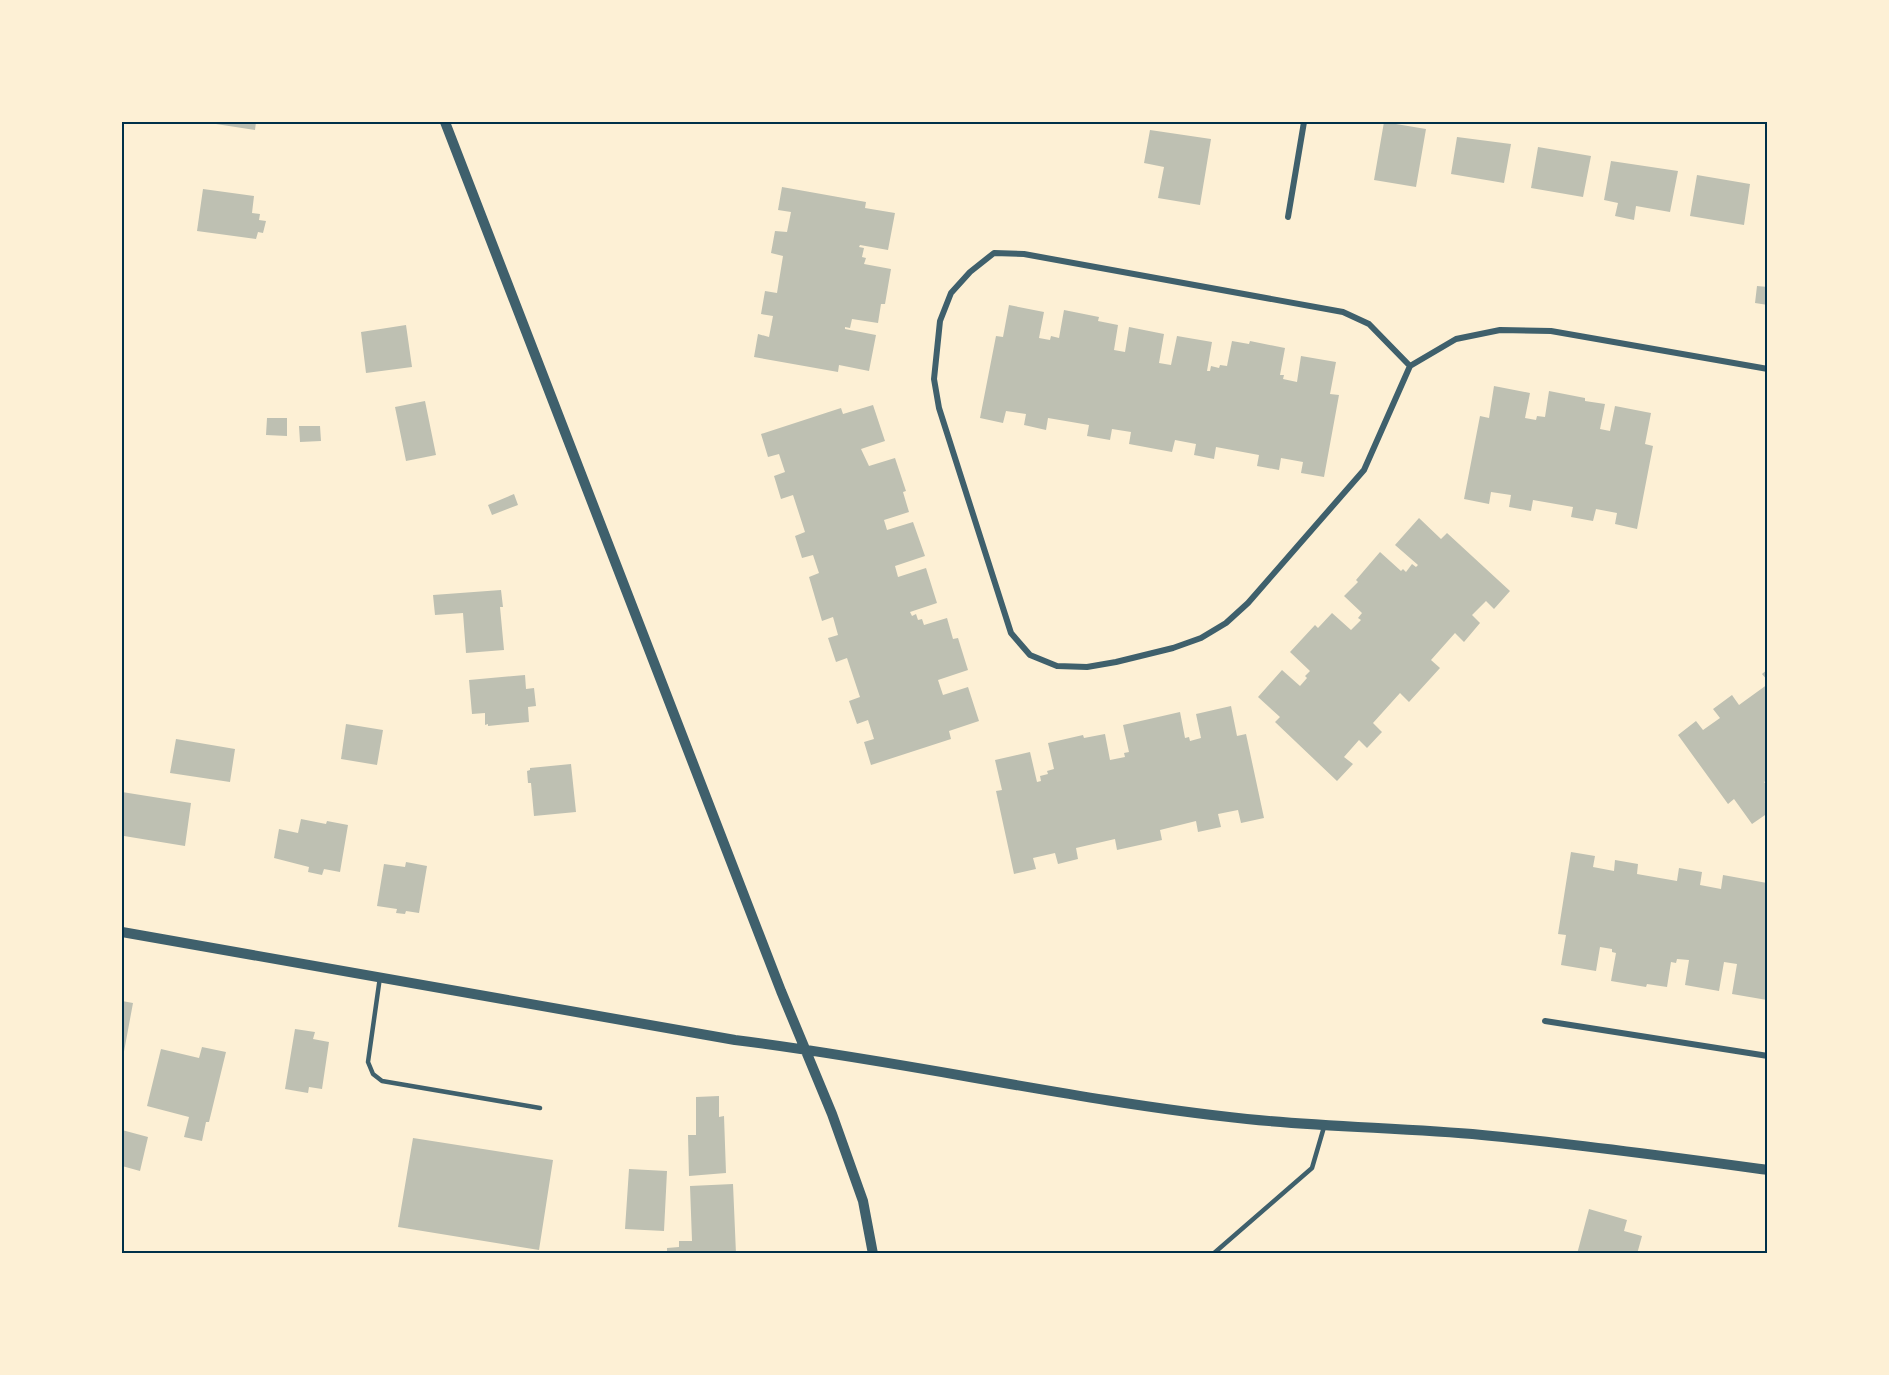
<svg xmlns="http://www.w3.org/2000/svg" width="1889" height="1375" font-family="Lato,sans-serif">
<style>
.building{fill:#bec0b2}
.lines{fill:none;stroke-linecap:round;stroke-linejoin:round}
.service{stroke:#3f606c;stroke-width:4.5}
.minor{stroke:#3f606c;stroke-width:6}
.tertiary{stroke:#3f606c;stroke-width:10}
.neatline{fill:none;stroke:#003049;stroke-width:2}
</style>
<rect width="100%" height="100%" fill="#fdf0d5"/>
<path class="building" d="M216 122H256L255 130 216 124Z
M1384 122 1426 129 1416 187 1374 180Z
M1150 130 1211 139 1200 205 1158 198 1164 167 1144 163Z
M1457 137 1511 144 1504 183 1451 174Z
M1538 147 1591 156 1583 197 1531 188Z
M1611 161 1678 171 1670 212 1636 206 1634 220 1615 216 1618 203 1604 200Z
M1697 175 1750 184 1744 225 1690 216Z
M782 187 866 202 865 208 895 213 888 250 860 245 859 247 864 248 862 257 866 258 864 264 891 269 885 304H881L878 323 852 319 850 328 845 327V329L876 335 869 371 839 365 838 372 754 357 758 334 769 337 773 316 761 314 765 291 777 293 783 256 771 253 775 231 787 232 791 212 778 210Z
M203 189 254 196 252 213 260 214 259 220 266 221 263 233 258 232 256 239 197 231Z
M1757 286 1768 287V305L1755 303Z
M1009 305 1044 312 1039 338 1050 340 1051 336 1059 338 1064 310 1099 317 1098 321 1118 325 1114 350 1125 352 1129 327 1164 334 1159 363 1171 365 1177 336 1212 342 1207 371H1210L1211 366 1219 368 1220 365 1227 366 1232 341 1249 344 1250 341 1285 348 1280 375H1284L1283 379 1297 382 1301 356 1336 362 1330 394 1339 395 1324 477 1301 473 1303 462 1281 458 1279 470 1257 466 1259 455 1216 447 1214 459 1194 455 1196 444 1175 440 1172 452 1129 444 1131 432 1112 429 1110 440 1087 436 1089 425 1048 418 1046 430 1024 425 1026 414 1006 411 1003 423 980 418 996 336 1003 337Z
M406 325 412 367 366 373 361 332Z
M1494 386 1530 393 1525 418 1536 420 1537 416 1545 417 1549 391 1585 398V401L1605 404 1600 429 1610 431 1615 406 1651 413 1645 444 1653 446 1637 529 1615 524 1617 513 1596 509 1593 521 1571 517 1573 507 1533 500 1531 511 1509 507 1511 495 1491 492 1489 504 1464 499 1480 416 1489 418Z
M425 401 436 455 406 461 395 407Z
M873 405 885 441 861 449 869 466 895 458 906 491 903 492 909 512 884 520 887 530 913 522 925 556 895 566 898 577 926 568 937 603 910 612 912 616 916 614 918 620 922 619 924 625 947 618 953 639 958 638 968 670 938 680 943 695 968 687 979 721 949 731 951 739 871 765 864 742 874 739 868 720 857 724 849 701 860 697 847 658 836 662 828 638 838 635 833 617 822 621 809 577 819 573 813 555 802 558 795 536 805 532 793 495 781 499 774 476 785 472 779 454 768 457 761 434 841 408 843 414Z
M267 418H287V436L266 435Z
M299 426H320L321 441 300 442Z
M514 494 518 505 492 515 488 505Z
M1419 518 1441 539 1447 533 1510 591 1494 609 1486 601 1472 615 1480 623 1464 642 1455 633 1431 660 1440 668 1409 702 1400 693 1373 723 1382 732 1367 748 1359 740 1344 757 1353 764 1337 781 1275 722 1280 717 1258 697 1282 670 1300 686 1307 678 1305 676 1310 671 1290 652 1315 625 1318 628 1332 613 1351 630 1361 620 1358 618 1362 613 1344 596 1358 582 1356 580 1380 552 1401 571 1403 569 1406 572 1412 564 1416 567 1418 565 1395 545Z
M501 590 503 607H500L504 650 466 653 463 613 435 615 433 595Z
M1768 669V681L1762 674Z
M525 675 526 689 534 688 536 706 528 707 529 722 488 726V724L485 725V713L472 714 469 680Z
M1768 684V780L1764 782 1768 786V813L1752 824 1734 799 1728 804 1678 735 1696 721 1703 730 1720 718 1713 709 1732 695 1739 705Z
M1231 706 1237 736 1246 734 1264 818 1241 823 1238 810 1218 814 1221 827 1198 832 1196 821 1160 830 1162 840 1117 850 1115 839 1076 848 1078 859 1058 864 1055 853 1033 858 1036 869 1014 874 996 791 1002 790 995 760 1030 752 1037 782 1041 781 1040 776 1048 774 1047 771 1054 769 1048 743 1083 735 1084 738 1105 734 1110 760 1125 757 1124 753 1129 752 1123 725 1180 712 1185 738 1189 737 1190 741 1201 738 1196 714Z
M346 724 383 730 377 765 341 759Z
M176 739 235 749 230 782 170 773Z
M571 764 576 812 534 816 531 783H528L527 771 530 770V768Z
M122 792 191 803 185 846 124 836 123 842 122 841Z
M301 819 326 824 327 821 348 825 340 872 324 869 322 875 308 872 309 867 274 858 279 829 298 833Z
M1571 852 1595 856 1593 867 1614 871 1615 860 1638 864 1637 874 1677 881 1679 868 1702 872 1700 885 1721 889 1723 875 1767 883 1765 895 1768 896 1767 1000 1732 994 1737 964 1724 962 1719 991 1685 985 1689 960 1677 959 1676 963 1671 962 1667 987 1647 984 1646 987 1611 981 1616 953 1612 952V949L1600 947 1596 971 1561 965 1566 935 1558 934Z
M406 862 427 866 419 913 406 911 405 914 396 913 397 909 377 906 384 864 405 867Z
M122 1001 133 1003 123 1057H122Z
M295 1029 315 1032 313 1039 329 1042 322 1089 309 1087 308 1093 285 1089Z
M202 1047 226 1052 209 1122H206L202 1141 184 1137 189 1117 147 1106 161 1049 199 1058Z
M719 1096V1117L724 1116 726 1173 689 1176 688 1135H696V1097Z
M122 1130 148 1137 140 1171 122 1166Z
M413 1138 553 1160 539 1250 398 1227Z
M629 1169 667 1171 664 1231 625 1229Z
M733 1184 736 1254H667V1248L679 1247V1241H692L690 1186Z
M1589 1209 1627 1220 1624 1231 1642 1236 1637 1254H1577Z"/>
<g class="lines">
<path class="service" d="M380 977 368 1062 373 1074 382 1081 540 1108
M1213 1254 1312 1168 1324 1127"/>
<path class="minor" d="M1288 217 1304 122
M1410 366 1369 324 1343 312 1024 254 994 253 970 272 951 293 940 321 934 379 939 408 1011 633 1030 655 1057 666 1087 667 1116 662 1173 648 1201 638 1226 623 1248 603 1364 470 1410 366 1456 339 1500 330 1551 331 1768 369
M1545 1021 1768 1056"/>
<path class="tertiary" d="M445 122 781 991 832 1114 863 1201 873 1254
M122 932 735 1040C906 1061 1075 1101 1247 1119 1325 1127 1404 1128 1482 1135 1577 1144 1672 1157 1768 1170"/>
</g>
<rect width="1889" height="1375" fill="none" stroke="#fdf0d5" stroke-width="246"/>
<rect x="123" y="123" width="1643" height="1129" class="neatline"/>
</svg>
